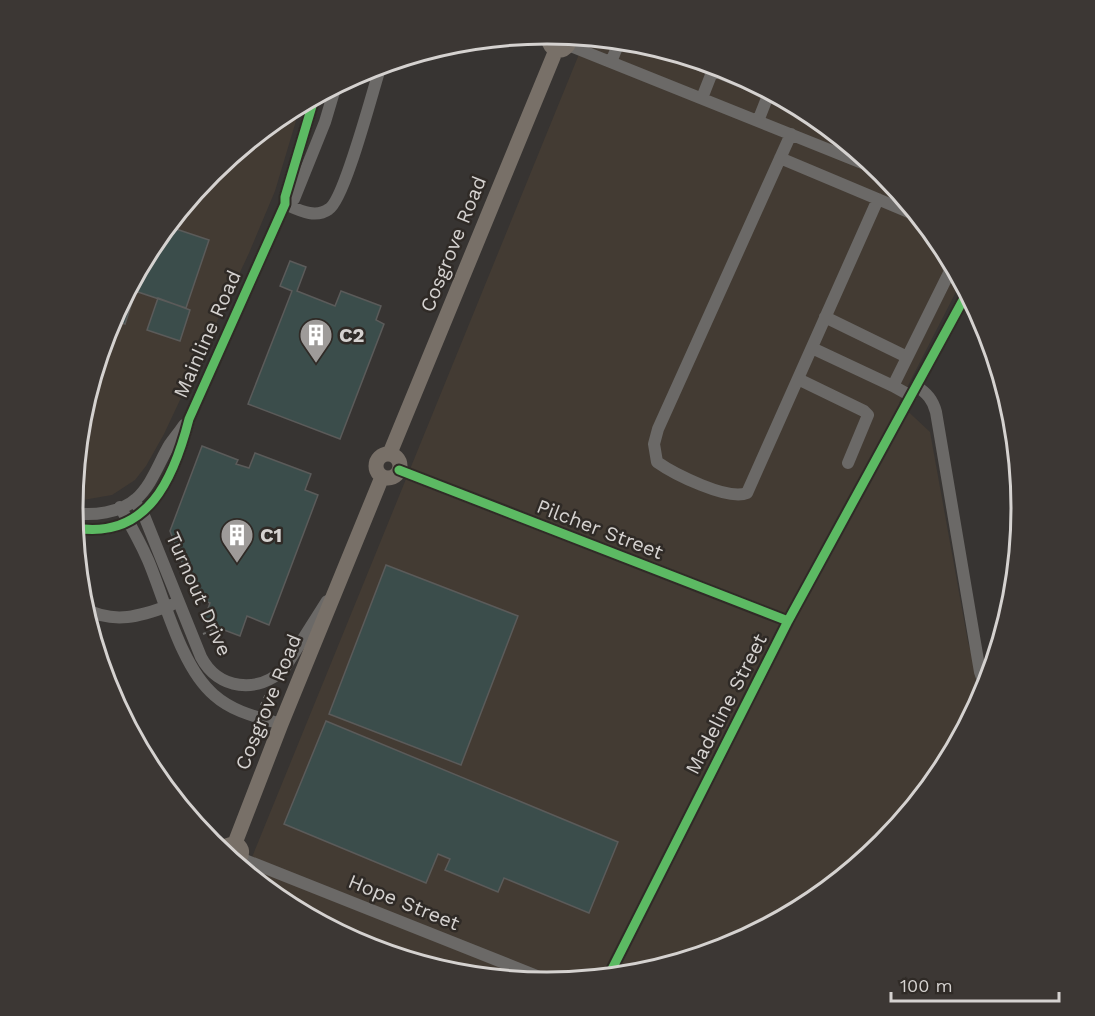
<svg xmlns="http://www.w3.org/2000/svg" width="1095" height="1016" font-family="'Work Sans',sans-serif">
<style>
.built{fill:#433b33}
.building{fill:#3b4d4b;stroke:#5b5b5a;stroke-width:1.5}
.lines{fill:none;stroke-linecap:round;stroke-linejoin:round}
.path{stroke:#6f6e6c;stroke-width:2;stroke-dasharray:3 4.5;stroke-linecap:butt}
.minor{stroke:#6b6967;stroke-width:12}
.major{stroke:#787068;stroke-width:15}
.cycleway-casing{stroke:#2f2a26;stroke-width:13}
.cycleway{stroke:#5cba63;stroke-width:9}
.labels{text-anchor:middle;stroke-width:5;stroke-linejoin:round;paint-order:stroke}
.street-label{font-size:20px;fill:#d5d2d0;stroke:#2f2a26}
.poi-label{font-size:20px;font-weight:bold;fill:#d5d2d0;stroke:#2f2a26;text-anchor:start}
.rim{fill:none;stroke:#d5d2d0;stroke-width:3}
</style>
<rect width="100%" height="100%" fill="#373432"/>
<path class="built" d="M586 37 641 42 730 69 812 113 884 172 943 244 952 262 960 284 899 403 930 432 968 642 984 695 942 772 883 844 811 903 729 947 640 974 547 983 454 974 365 947 283 903 246 872Z
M301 104 275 191 249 253 164 434 146 466 135 480 112 495 83 500 73 499 82 415 109 326 153 244 212 172 284 113Z"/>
<path class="building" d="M167 226 209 240 186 308 129 289 153 244Z
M290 261 306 267 297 291 335 306 341 291 381 306 376 320 384 324 340 439 248 404 292 291 280 286Z
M126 293 134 296 125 324 112 320Z
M158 298 190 310 180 341 147 330Z
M202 446 238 460 236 464 249 468 255 453 311 474 305 490 318 495 269 625 247 616 240 636 203 622 210 603 195 597 170 531Z
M386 565 518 616 461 765 329 714Z
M326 721 618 842 589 913 504 878 498 892 445 870 450 859 438 854 426 883 284 824Z"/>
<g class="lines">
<path class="path" d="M203 634 216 629
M261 705 266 694"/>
<path class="minor" d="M568 45 882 171
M656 47 793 103
M611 62 620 40
M702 98 713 70
M758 121 769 93
M791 134 658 429 654 444 657 462C674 474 728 501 747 493L878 199
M780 158 918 216 922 219
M285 204C299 210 315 219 329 209 345 199 373 89 381 65
M285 204 294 199 325 122 336 85
M825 317 907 357
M812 348 893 386
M798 379 864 411 868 415 848 463
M916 386C927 393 933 400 936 412L980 672 986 689
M911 396 893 386 950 271 932 232
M399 470 788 621
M134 501 143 513 201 657C218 690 258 694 284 669L327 601
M120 507C130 524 140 542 148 560 165 600 181 667 214 695 233 712 257 717 281 724
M73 513C92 516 121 513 136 499 152 485 159 462 170 444 175 437 180 431 184 425
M75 528C148 540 174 478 189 419L285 204V197L315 96
M84 608C114 625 141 616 171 605
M240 858 552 982
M608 977 788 621 968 291"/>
<path class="major" d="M552 33 549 42C553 52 562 53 568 45L567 35
M390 453 556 50
M376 466a12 12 0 1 1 24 0a12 12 0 1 1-24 0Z
M235 843 281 724 382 477
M223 853 226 846 235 843
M234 862 240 858C243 852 242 847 235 843"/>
<g class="cycleway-casing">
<path id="cycleway" d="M399 470 788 621
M75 528C148 540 174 478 189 419L285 204V197L315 96
M608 977 788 621 968 291"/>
</g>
<use href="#cycleway" class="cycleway"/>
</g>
<defs>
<g id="building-pin" transform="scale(1.725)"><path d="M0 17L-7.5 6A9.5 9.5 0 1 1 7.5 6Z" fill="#9e9b99" stroke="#2f2a26"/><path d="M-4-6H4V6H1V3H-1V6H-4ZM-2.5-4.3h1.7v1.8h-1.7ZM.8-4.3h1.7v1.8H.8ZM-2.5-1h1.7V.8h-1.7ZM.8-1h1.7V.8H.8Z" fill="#fff"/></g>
</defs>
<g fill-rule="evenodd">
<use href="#building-pin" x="316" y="335"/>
<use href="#building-pin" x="237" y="535"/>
</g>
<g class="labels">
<g class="street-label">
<text transform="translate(453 244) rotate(-68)" y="7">Cosgrove Road</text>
<text transform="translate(207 334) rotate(-66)" y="7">Mainline Road</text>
<text transform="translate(600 529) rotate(21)" y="7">Pilcher Street</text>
<text transform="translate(199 594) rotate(66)" y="7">Turnout Drive</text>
<text transform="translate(268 702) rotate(-68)" y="7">Cosgrove Road</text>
<text transform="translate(726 704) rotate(-63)" y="7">Madeline Street</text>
<text transform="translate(404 902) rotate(22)" y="7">Hope Street</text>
</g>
<g class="poi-label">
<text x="339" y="342">C2</text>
<text x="260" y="542">C1</text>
</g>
</g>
<path d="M0 0H1095V1016H0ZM83 508a464 464 0 1 1 928 0a464 464 0 1 1-928 0Z" fill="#3c3734" fill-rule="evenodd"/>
<path class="rim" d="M83 508a464 464 0 1 1 928 0a464 464 0 1 1-928 0Z"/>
<path d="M891 992v9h168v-9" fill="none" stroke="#d5d2d0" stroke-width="3"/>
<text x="900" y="992" font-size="18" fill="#d5d2d0" stroke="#2f2a26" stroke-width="4.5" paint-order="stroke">100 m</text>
</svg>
